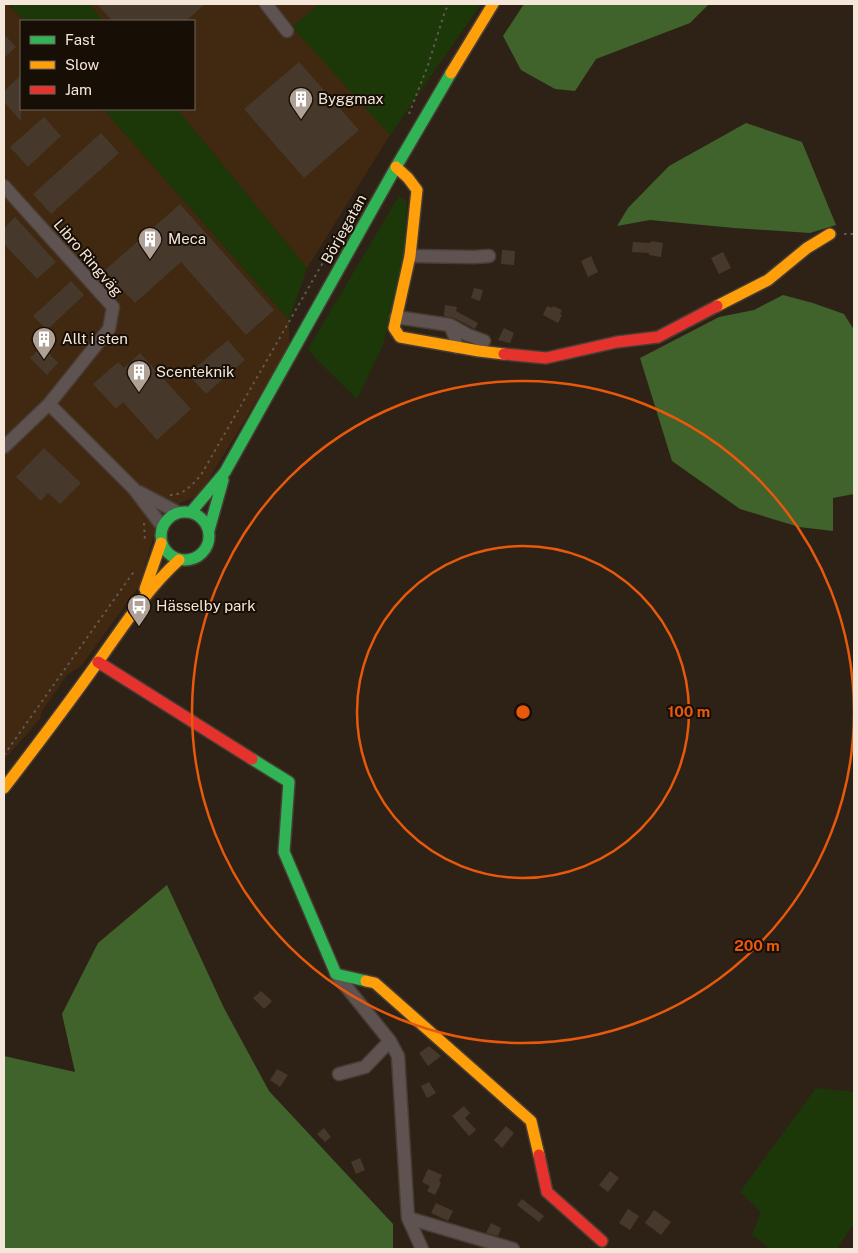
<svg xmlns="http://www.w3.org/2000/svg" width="858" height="1253" font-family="'Public Sans',sans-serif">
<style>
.built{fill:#412810}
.green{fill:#1d3808}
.forest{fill:#40622b}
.building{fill:#46392c}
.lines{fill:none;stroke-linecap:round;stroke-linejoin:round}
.street-casing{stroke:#483d34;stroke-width:15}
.fast-casing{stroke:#483d34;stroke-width:14}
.slow-casing{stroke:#483d34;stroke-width:14}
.jam-casing{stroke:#483d34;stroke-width:14}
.path{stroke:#635854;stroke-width:2;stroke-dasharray:2.5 4;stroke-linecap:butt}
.street{stroke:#5f5352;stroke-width:12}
.fast{stroke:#30b455;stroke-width:11}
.slow{stroke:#ff9f0a;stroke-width:11}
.jam{stroke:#e5322d;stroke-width:11}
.ring{fill:none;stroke:#e8590c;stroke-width:2.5}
.labels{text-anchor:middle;stroke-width:4;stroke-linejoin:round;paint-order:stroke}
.poi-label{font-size:15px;fill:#f5e6da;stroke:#170e06;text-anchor:start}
.street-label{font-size:15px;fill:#f5e6da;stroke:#170e06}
.centre{fill:#e8590c;stroke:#170e06;stroke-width:2.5}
.ring-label{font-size:15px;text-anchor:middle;font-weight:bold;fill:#e8590c;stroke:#170e06;stroke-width:4;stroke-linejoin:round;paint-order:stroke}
</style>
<rect width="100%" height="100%" fill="#2e2217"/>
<path class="built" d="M4 4H8L24 21H21V109H103L289 320V347L200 494 161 512 139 586 82 665 67 675 42 711 40 719 4 760Z
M87 4H451L468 22 390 135 307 268 177 109H194V21H103Z"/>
<path class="green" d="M9 4H89L104 21H24Z
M319 4H481L390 135 292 27Z
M103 109H177L307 268 289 320Z
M399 196 407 202 404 256 383 345 357 399 318 361 308 349Z
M816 1088 854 1092V1223L837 1249H770L752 1235 761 1212 740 1192Z"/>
<path class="forest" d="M524 4H709L690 23 596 59 575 91 555 89 521 70 503 36Z
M746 123 802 142 836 225 810 233 734 228 650 220 617 226 628 208 669 166Z
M783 295 813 303 844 314 854 330V494L833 498V531L799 527 740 509 672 461 640 358 719 317 754 310Z
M167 885 224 1008 269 1091 393 1224V1249H4V1056L75 1072 62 1014 98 943Z"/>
<path class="building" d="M97 4H205L186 21H112Z
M4 34 16 47 4 58Z
M299 62 359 130 304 178 244 109Z
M21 75V121L4 102V91Z
M44 117 61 136 28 167 10 147Z
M101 133 119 153 51 214 33 194Z
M180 204 274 310 246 335 181 262 135 303 104 271Z
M15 217 56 262 37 279 4 244V228Z
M651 241 663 243 661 257 649 255V253L632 252 633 242 651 243Z
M502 250 515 251 514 265 501 264Z
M723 252 731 268 719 274 711 258Z
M591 256 598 272 588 277 581 261Z
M71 281 84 295 47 330 33 316Z
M474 288 483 290 480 301 471 298Z
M445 305 457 307 456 311 478 323 475 329 454 318 444 316Z
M547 306 552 308 553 306 562 310 560 314 562 315 558 323 543 315Z
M504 328 514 333 510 343 498 340Z
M228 340 245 360 206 394 188 374Z
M42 346 58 363 47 375 30 358Z
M140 353 191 409 157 440 123 402 116 409 93 384 118 362 124 368Z
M44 448 81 483 60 504 48 493 41 501 16 477Z
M261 991 272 1001 264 1009 253 998Z
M429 1046 441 1056 428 1066 419 1053Z
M277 1069 288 1075 280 1087 270 1080Z
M429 1082 436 1093 427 1098 421 1086Z
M464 1106 470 1113 465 1118 476 1130 469 1136 452 1116Z
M506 1126 514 1133 502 1148 494 1140Z
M324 1128 331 1137 325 1142 317 1134Z
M360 1158 365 1170 356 1174 351 1162Z
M428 1169 442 1175 439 1181 441 1183 435 1195 427 1191 430 1186 422 1182Z
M610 1171 619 1178 608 1192 599 1185Z
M522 1199 544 1216 539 1222 517 1205Z
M436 1203 453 1211 448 1221 431 1213Z
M628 1209 639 1216 630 1230 619 1223Z
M654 1210 671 1222 661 1235 645 1223Z
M491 1223 501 1228 498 1236 486 1233Z"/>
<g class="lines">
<g class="street-casing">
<path id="street" d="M266 4 287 31
M4 186 113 307 109 329 49 404 4 447
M410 256 474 257 489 256
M396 317 450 325 455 337 456 347
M450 325 468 335 484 341
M49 404 134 489 162 526
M139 492 177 512
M336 974 390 1041 365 1067 339 1074
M390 1041 398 1056 408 1218 422 1249
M408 1218 513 1249"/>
</g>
<g class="fast-casing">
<path id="fast" d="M161 536a24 24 0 1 1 48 0a24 24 0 1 1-48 0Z
M191 512 225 472 396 167 451 73
M209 530 223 480
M252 759 289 782 284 852 336 974 366 981"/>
</g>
<g class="slow-casing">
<path id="slow" d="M451 73 493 4
M396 167 408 178 417 190 410 256 394 328 400 337 479 351 504 354
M717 306 768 280 807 248 830 234
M145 589 161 543
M4 788C37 745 69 703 100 659 125 624 147 589 179 560
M366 981 375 983 531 1121 539 1155"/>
</g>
<g class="jam-casing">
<path id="jam" d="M504 354 546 358 617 342 658 337 717 306
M98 662 252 759
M539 1155 547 1192 602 1241"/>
</g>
<path class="path" d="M409 114 428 65 445 11 449 4
M844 234H854
M170 495C184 495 192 485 201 475L356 205
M144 523 145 541
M4 755 135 570"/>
<use href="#street" class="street"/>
<use href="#fast" class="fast"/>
<use href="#slow" class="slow"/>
<use href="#jam" class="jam"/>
</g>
<g class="ring">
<circle cx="523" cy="712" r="166"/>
<circle cx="523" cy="712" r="331"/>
</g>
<defs>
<g id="building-pin" transform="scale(1.25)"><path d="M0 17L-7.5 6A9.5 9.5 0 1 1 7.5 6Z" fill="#afa196" stroke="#170e06"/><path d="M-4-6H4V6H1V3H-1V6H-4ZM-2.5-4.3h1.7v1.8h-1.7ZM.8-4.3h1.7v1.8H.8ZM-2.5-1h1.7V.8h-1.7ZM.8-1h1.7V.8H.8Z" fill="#fff"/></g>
<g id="bus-pin" transform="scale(1.25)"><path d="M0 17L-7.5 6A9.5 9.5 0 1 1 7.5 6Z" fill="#afa196" stroke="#170e06"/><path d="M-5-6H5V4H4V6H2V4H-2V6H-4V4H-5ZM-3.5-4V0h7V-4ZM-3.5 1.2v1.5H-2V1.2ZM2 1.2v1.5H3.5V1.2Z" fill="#fff"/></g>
</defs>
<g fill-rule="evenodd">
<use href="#building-pin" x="301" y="99"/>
<use href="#building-pin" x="150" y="239"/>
<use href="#building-pin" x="44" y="339"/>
<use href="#building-pin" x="139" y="372"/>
<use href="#bus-pin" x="139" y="606"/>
</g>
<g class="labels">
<g class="poi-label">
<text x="318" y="104">Byggmax</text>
<text x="168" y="244">Meca</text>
<text x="62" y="344">Allt i sten</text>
<text x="156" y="377">Scenteknik</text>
<text x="156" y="611">Hässelby park</text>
</g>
<g class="street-label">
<text transform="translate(344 229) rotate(-61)" y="5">Börjegatan</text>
<text transform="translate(88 258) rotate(49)" y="5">Libro Ringväg</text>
</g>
</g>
<circle cx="523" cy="712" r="8" class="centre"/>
<g class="ring-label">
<text x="689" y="717">100 m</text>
<text x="757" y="951">200 m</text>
</g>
<rect width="858" height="1253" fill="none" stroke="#f5e6da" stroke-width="10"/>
<rect x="20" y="20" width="175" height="90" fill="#170e06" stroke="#70645b"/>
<rect x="30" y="36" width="25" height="8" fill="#30b455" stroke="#70645b"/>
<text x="65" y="45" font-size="15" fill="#f5e6da">Fast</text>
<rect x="30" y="61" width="25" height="8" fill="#ff9f0a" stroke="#70645b"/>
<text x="65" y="70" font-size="15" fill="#f5e6da">Slow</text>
<rect x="30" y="86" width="25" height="8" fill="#e5322d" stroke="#70645b"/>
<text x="65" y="95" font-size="15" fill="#f5e6da">Jam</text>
</svg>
